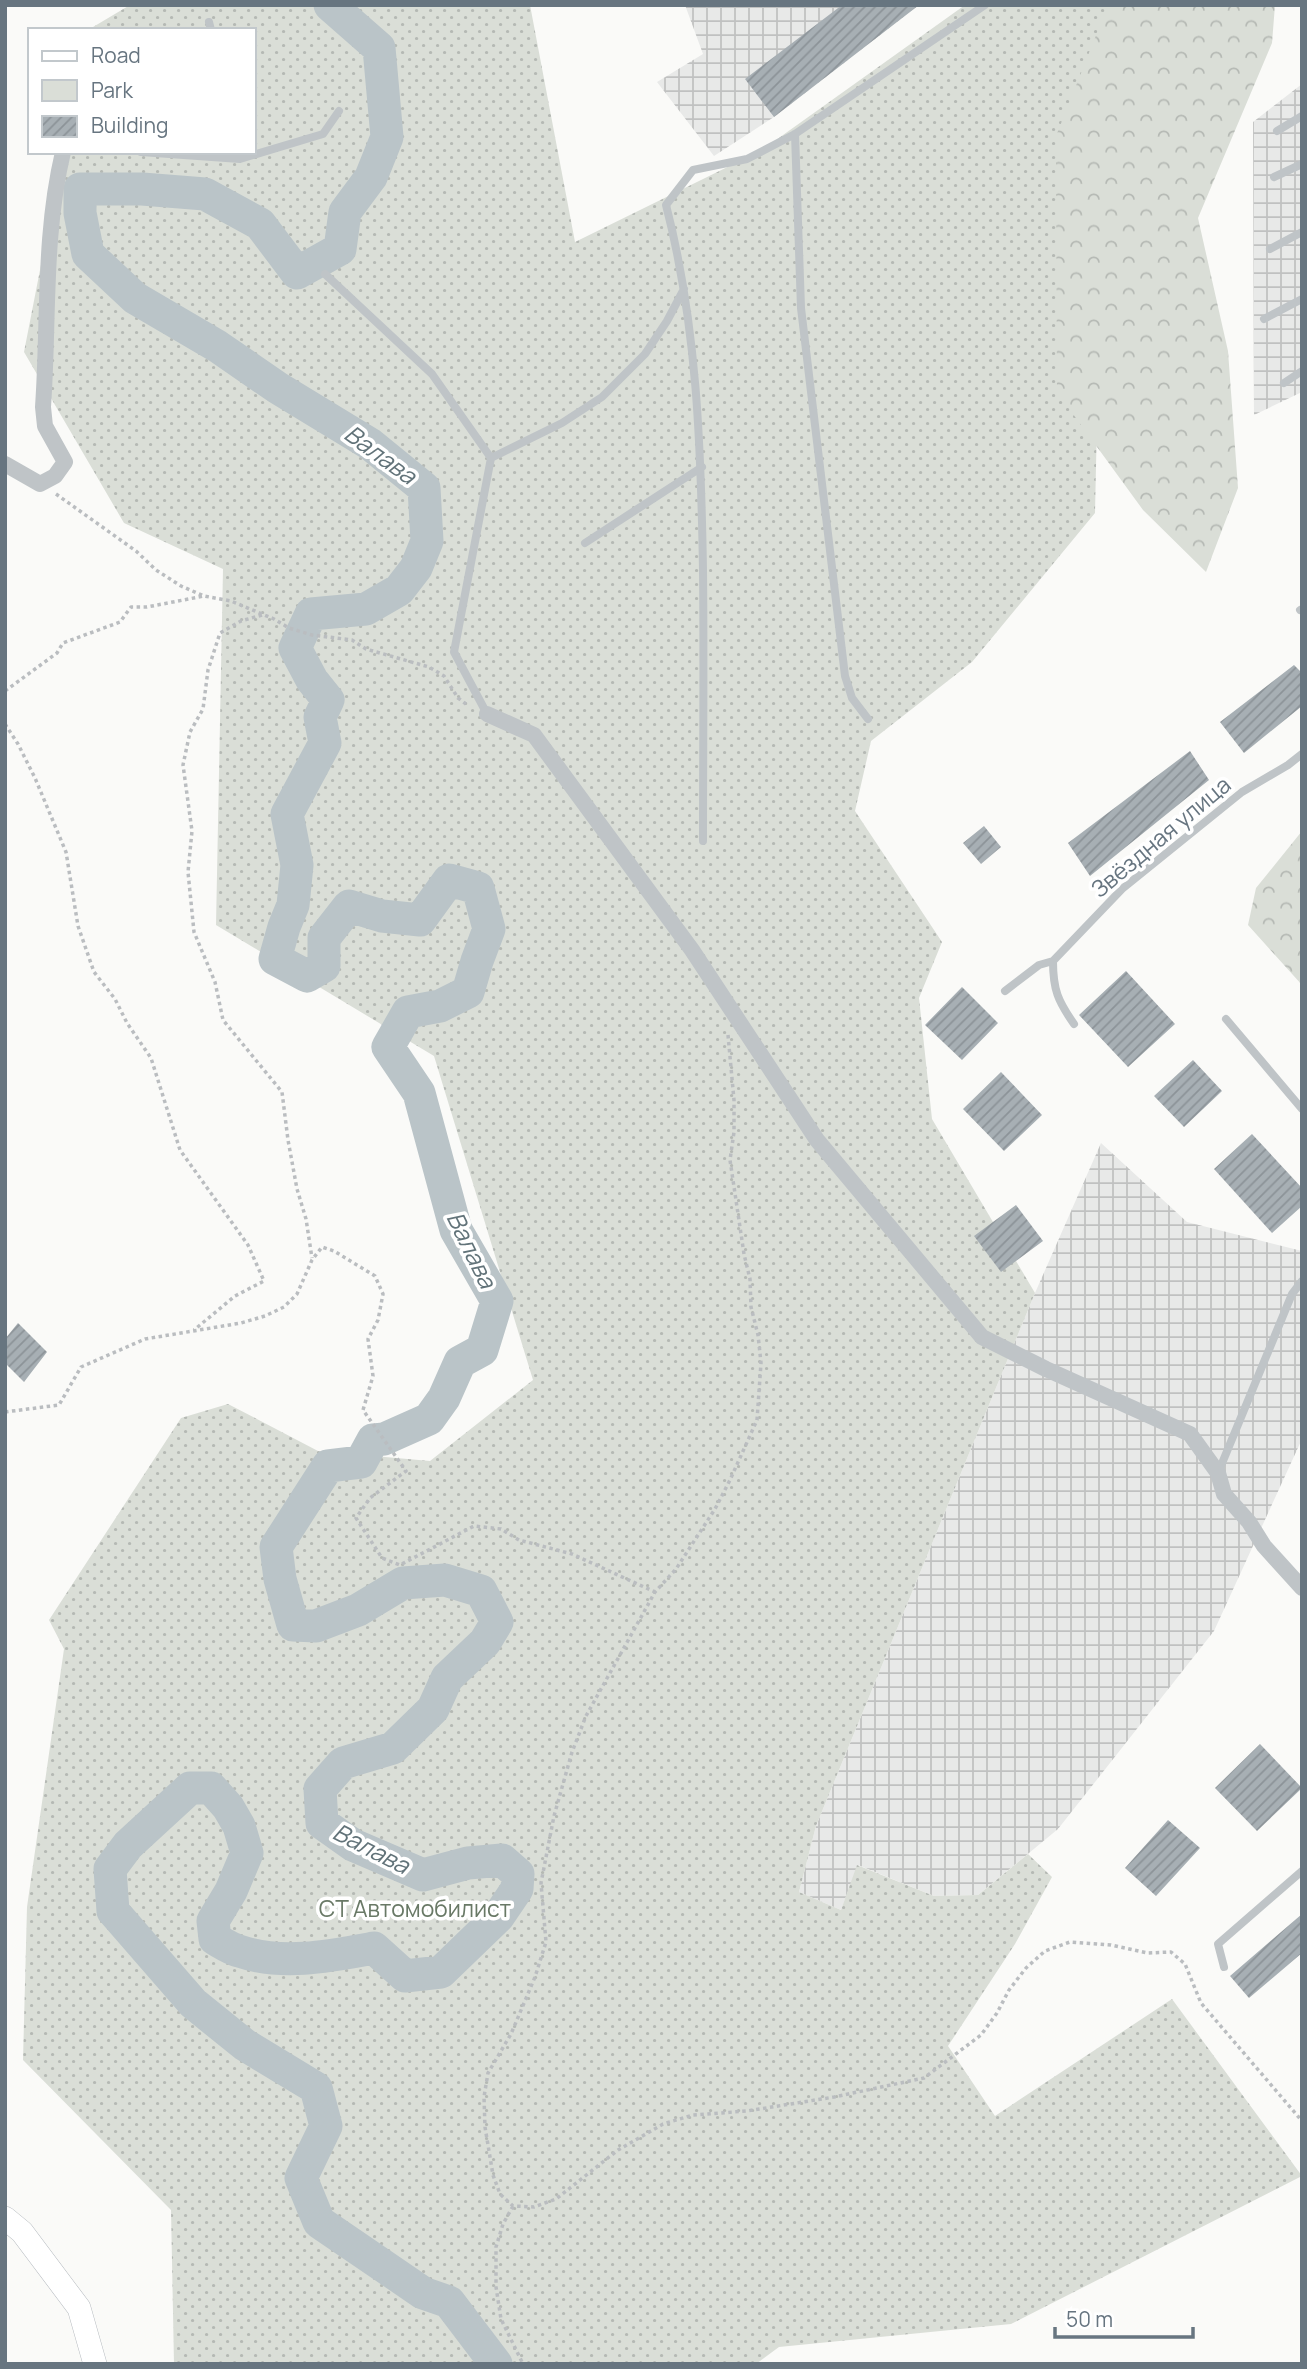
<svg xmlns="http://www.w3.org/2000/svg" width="1307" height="2369" font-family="Manrope,sans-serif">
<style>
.industrial{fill:url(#industrial-grid)}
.green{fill:url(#green-dots)}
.forest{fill:url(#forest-crowns)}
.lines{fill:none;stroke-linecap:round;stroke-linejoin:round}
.river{stroke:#bac4c8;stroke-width:33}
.building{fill:url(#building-hatch)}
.secondary-casing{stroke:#b4b9be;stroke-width:24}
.path{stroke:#babdc0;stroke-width:3.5;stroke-dasharray:3.5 3.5;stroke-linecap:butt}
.service{stroke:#bfc4c7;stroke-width:8}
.minor{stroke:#bfc4c7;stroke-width:16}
.secondary{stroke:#fff;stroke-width:23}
.labels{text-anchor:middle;stroke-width:7;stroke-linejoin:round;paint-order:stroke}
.street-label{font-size:23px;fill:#677580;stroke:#fff}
.park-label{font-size:23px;fill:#697966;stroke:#fff}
.water-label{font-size:24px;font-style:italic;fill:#627379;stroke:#fff}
</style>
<defs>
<pattern id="industrial-grid" width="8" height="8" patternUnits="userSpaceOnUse" patternTransform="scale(1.75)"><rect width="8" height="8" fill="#e8e9e8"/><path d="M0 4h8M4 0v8" fill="none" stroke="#c0c1c1"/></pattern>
<pattern id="green-dots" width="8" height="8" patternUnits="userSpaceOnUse" patternTransform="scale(1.75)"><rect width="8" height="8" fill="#daded7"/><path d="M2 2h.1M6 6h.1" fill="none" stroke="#b5b9b4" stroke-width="1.8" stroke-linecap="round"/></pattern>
<pattern id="forest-crowns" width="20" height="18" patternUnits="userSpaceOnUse" patternTransform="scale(1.75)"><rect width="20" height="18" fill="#daded7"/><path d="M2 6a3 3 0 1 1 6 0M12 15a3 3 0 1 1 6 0" fill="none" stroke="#b5b9b4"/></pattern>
<pattern id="building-hatch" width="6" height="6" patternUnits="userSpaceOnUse" patternTransform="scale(1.75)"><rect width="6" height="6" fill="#a7afb4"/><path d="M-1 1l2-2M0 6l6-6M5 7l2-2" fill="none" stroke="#8c9398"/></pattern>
</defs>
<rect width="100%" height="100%" fill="#fafaf8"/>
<path class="industrial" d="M685 5H919L774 117 714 156 657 82 703 54Z
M1302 84V392L1254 415 1253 122Z
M1101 1143 1187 1222 1302 1251V1439L1214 1631 1058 1829 978 1895 934 1896 858 1865 841 1910 799 1892 816 1826 1035 1293Z"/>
<path class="green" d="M130 5H530L575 242 762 150 965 5H1184L1102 188 1095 513 972 662 871 741 855 811 942 942 919 998 932 1119 1035 1293 816 1826 799 1892 841 1910 857 1865 934 1896 978 1895 1028 1854 1052 1877 1015 1944 948 2046 995 2116 1172 1999 1302 2176 1011 2324 779 2347 756 2364H174L171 2210 23 2060 27 1907 64 1649 49 1620 181 1418 228 1404 318 1451 430 1461 533 1380 434 1056 216 925 223 569 124 523 24 352 63 152H254V30H88Z"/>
<path class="forest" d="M1108 5H1275L1272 43 1198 218 1228 351 1238 488 1206 572 1143 510 1057 392 1056 136Z
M1302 831V985L1248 925 1256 888Z"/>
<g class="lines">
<path class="river" d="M330 5 379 48 387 137 371 177 345 212 340 249 297 273 260 224 205 194 142 189H80V213L88 254 135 298 217 346 278 388 370 444 424 488 427 541 416 568 399 590 366 609 311 614 295 648 312 680 328 700 320 717 325 743 287 814 297 865 293 905 284 927 275 959 307 976 324 966V938L349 906 382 916 420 920 449 880 478 888 489 929 477 961 468 992 440 1006 408 1012 388 1047 419 1093 456 1230 497 1301 482 1350 460 1362 444 1398 429 1419 384 1439 373 1440 361 1462 328 1466 276 1547 280 1579 293 1625 316 1626 358 1610 403 1583 445 1580 481 1591 497 1622 485 1642 447 1678 433 1709 393 1748 343 1763 320 1789 322 1823 353 1845 423 1875 468 1863 502 1860 518 1874 517 1889 498 1917 441 1972 405 1976 374 1948C331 1956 282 1966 239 1951 231 1949 222 1943 215 1939L213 1921 231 1891 247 1853 239 1826 228 1807 211 1788H190L128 1845 110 1869 113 1911 193 2003 245 2045 316 2088 326 2126 301 2178 319 2222 423 2293 449 2302 496 2364"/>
</g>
<path class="building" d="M842 5H919L774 117 745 79Z
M1294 665 1302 673V706L1244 753 1220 722Z
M1190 751 1209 780 1090 876 1068 843Z
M984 826 1001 847 981 864 963 843Z
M1126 971 1175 1024 1128 1067 1079 1015Z
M962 987 998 1023 962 1060 925 1025Z
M1193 1060 1222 1091 1184 1127 1154 1096Z
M1001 1072 1042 1115 1004 1151 963 1109Z
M1252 1134 1302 1188V1206L1272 1233 1214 1169Z
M1016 1205 1043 1241 1001 1272 974 1236Z
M18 1323 47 1352 24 1382 5 1363V1339Z
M1260 1744 1302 1788 1257 1831 1215 1788Z
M1168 1820 1200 1848 1156 1896 1125 1868Z
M1302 1914V1953L1249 1998 1230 1976Z"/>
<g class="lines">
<g class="secondary-casing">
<path id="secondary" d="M5 2218 22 2232 79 2308 95 2364"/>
</g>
<path class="path" d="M56 494 136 551 156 570 181 586 204 596 231 601 274 619 289 628 312 635 352 640 366 649 429 667 444 676 458 698 466 704
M262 615 241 621 220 633 208 670 203 709 190 732 183 765 192 831 188 872 194 932 215 982 223 1020 282 1092 288 1140 297 1189 306 1219 312 1258
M5 691 57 653 63 643 120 622 131 607H147L204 596
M5 724 18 744 35 778 66 852 78 926 94 972 115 999 127 1023 151 1058 180 1150 248 1245 264 1281 235 1296 194 1330
M728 1035 734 1100V1132L730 1160 744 1254 750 1279 751 1307 758 1335 761 1363 757 1420 730 1480 715 1509 676 1569 655 1592 586 1716 572 1752 554 1816 541 1883 546 1942 535 1977 511 2034 488 2073 484 2097 485 2127 493 2175 500 2194 513 2206 534 2207 556 2199 618 2150 663 2124 693 2115 747 2111 834 2097 924 2078 981 2035 997 2013 1009 1990 1026 1968 1045 1951 1070 1942 1111 1945 1148 1953 1171 1952 1185 1964 1201 2003 1302 2121
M5 1412 59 1405 81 1367 145 1339 241 1323 265 1316 284 1307 297 1294 312 1260 322 1247 334 1251 375 1276 383 1294 378 1320 368 1339 373 1376 363 1410 406 1471 370 1498 356 1518 382 1558 400 1565 474 1526 501 1529 519 1540 572 1554 655 1592
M513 2206 503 2224 496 2247V2287L501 2319 523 2364"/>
<path class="service" d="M209 22 211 30
M1277 131 1302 116
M795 134 801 308 845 676 852 698 868 719
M141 152 240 159 323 134 339 111
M1274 177 1302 164
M1270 249 1302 232
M325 274 432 374 491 458 454 652 487 714
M1264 319 1302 299
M1284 383 1302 371
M491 458 562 423 602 397 645 354 667 321 684 289
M585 543 702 467
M1300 610 1302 609
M703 841C703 751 704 660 703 570 701 447 697 325 666 205L693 170 747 159 795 134 985 5
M1053 961 1122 889 1242 792 1288 765 1302 754
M1053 961C1053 990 1058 1001 1074 1024
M1005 991 1039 965 1053 961
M1226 1019 1302 1109
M1218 1473 1292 1294 1302 1281
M1224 1967 1218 1944 1302 1871"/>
<path class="minor" d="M5 464 40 484 55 476 65 462 45 426 43 407C49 322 43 236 63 152
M487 714 534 735 692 950 817 1140 982 1337 1046 1369 1190 1434 1218 1473 1224 1494 1249 1522 1264 1546 1302 1588"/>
<use href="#secondary" class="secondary"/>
</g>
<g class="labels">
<g class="street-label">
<text transform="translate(1161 837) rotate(-40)" y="8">Звёздная улица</text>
</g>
<g class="park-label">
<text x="415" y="1917">СТ Автомобилист</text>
</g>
<g class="water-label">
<text transform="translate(380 455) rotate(36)" y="8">Валава</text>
<text transform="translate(471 1250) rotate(64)" y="8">Валава</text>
<text transform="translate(371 1849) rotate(27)" y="8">Валава</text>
</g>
</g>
<rect width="1307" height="2369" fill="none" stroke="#677580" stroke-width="14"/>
<rect x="28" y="28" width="228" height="126" fill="#ffffff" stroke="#c2c8cc" stroke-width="2"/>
<rect x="42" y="51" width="35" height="10" fill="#ffffff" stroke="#c2c8cc" stroke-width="2"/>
<text x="91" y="63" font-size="21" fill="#677580">Road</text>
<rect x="42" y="80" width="35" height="21" fill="#daded7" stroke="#c2c8cc" stroke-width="2"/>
<text x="91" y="98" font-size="21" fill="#677580">Park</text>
<rect x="42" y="116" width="35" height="21" fill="url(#building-hatch)" stroke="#c2c8cc" stroke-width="2"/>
<text x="91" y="133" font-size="21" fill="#677580">Building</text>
<path d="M1055 2327v10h138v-10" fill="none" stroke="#677580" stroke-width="3.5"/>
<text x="1066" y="2327" font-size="21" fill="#677580" stroke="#ffffff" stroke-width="5" paint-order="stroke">50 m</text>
</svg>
